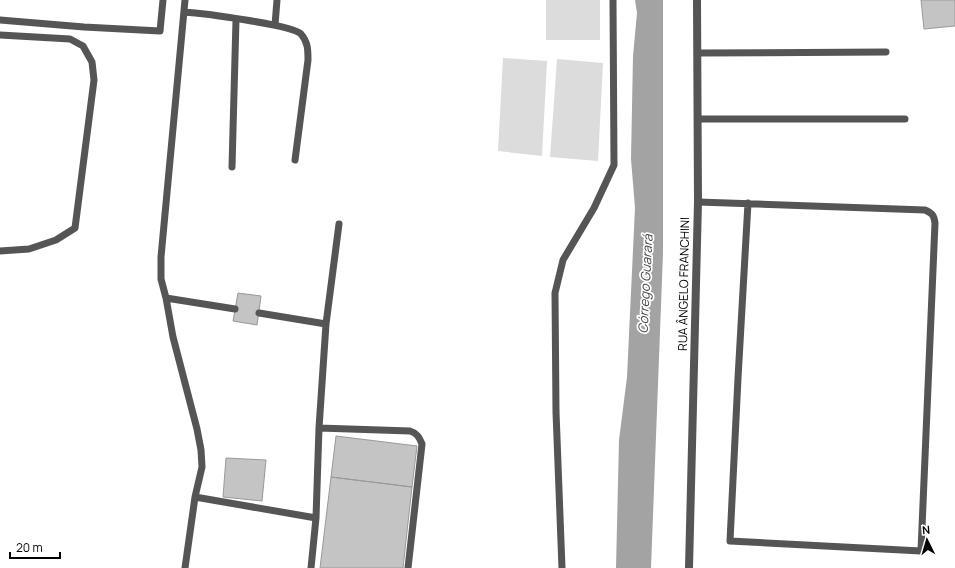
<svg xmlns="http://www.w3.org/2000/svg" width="955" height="568" font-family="Manrope,sans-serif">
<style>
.green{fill:#dcdcdc}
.water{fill:#a3a3a3}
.building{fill:#c4c4c4;stroke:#999}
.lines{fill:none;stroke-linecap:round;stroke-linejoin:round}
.service{stroke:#555;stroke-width:7}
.minor{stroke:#555;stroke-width:8}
.labels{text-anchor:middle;stroke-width:3.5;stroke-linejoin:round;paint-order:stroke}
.street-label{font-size:12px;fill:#000;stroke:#fff}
.water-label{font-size:13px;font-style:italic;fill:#444;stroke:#fff}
</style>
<rect width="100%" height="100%" fill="#fff"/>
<path class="green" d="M546 0H600V40H546Z
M503 58 547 61 542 156 498 151Z
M557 59 603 63 598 161 550 157Z"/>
<path class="water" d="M635 0H663V253L651 568H616L619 440 627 377 635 208 631 159 633 56 637 13Z"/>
<path class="building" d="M921 0H955V26L924 29Z
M238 293 261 296 257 325 233 321Z
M336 436 417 446 412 487 331 477Z
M226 458 266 460 262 501 223 497Z
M331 477 412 487 403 568H320Z"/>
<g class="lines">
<path class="service" d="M185 0 161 257V279L166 298 235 309
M184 12C201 13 293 25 301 34 308 42 308 50 308 60L295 160
M0 20 84 27 160 31 163 0
M275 25 277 0
M0 35 70 39 83 46 92 62 94 80 75 228 56 240 29 249 0 251
M698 53 886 52
M698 119H905
M232 167 236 20
M698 202 925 210C932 213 934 215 935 223L921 551 730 541 738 378 748 203
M166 298 173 337 197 429 201 450 202 467 195 497 185 568
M259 313 326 324
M319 428 410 431C417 433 419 437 422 444L408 568
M195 497 316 518
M311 568 316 518 319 428 326 324 339 224
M562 568 556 412 555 293 563 260 594 208 614 165 613 0"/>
<path class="minor" d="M689 568 698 202 697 0"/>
</g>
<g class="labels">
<g class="street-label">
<text transform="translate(684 284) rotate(-89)" y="4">RUA ÂNGELO FRANCHINI</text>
</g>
<g class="water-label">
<text transform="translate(645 284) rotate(-87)" y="5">Córrego Guarará</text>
</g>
</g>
<g transform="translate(927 540) rotate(355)" stroke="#ffffff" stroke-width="3" paint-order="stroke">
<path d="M0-3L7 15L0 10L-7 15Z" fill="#000000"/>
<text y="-6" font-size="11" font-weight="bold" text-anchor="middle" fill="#000000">N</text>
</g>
<path d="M10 552v6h50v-6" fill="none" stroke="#000000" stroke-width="2"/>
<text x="16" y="552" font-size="12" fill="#000000" stroke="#ffffff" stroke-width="3" paint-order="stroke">20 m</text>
</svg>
